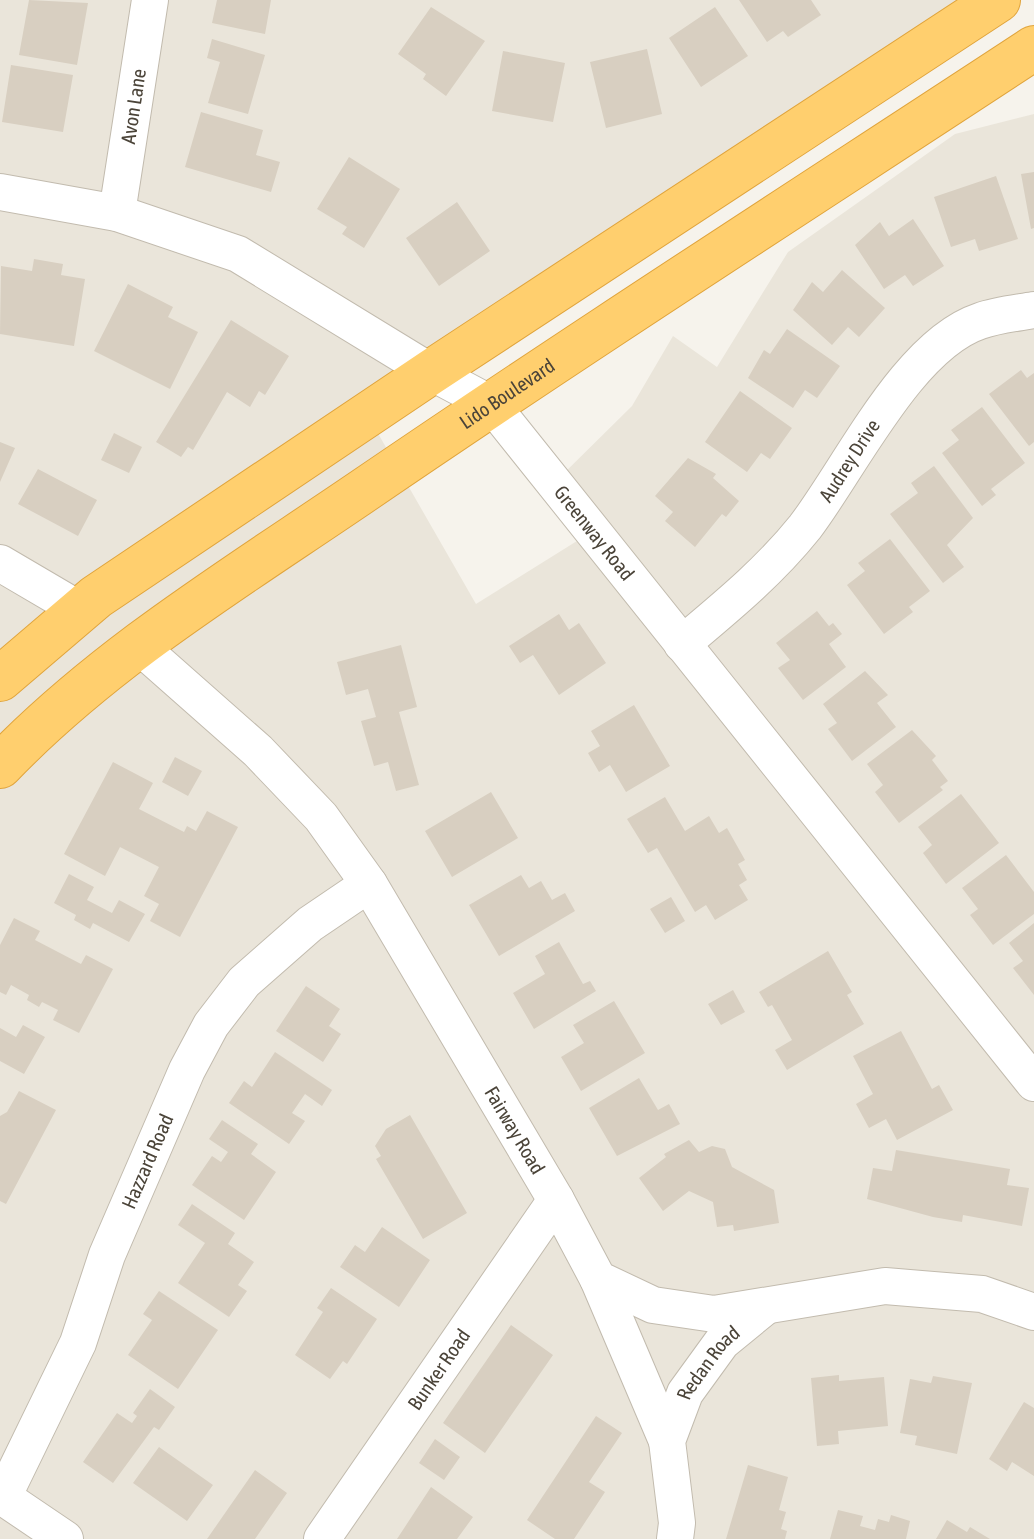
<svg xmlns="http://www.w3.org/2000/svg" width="1034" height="1539" font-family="'Asap Condensed',sans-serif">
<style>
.residential{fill:#eae5da}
.building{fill:#d8cfc1}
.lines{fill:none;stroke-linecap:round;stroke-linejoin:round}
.minor-casing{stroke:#c2bbae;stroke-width:38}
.highway-casing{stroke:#e0a43c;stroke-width:46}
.minor{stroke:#fff;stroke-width:36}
.highway{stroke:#ffcf6e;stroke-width:44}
.labels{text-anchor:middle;stroke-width:6;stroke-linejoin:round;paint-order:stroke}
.street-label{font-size:20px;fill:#4b4439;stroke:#fff}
</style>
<rect width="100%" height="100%" fill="#f6f3ec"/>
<path class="residential" d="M0 0H989L368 416 476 604 585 536 550 487 632 406 673 336 717 367 788 252 955 134 1034 114V1539H0Z"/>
<path class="building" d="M29 0 88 3 77 65 19 55Z
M217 0H271L265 34 212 23Z
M739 0H811L821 15 788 37 783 31 767 42Z
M431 7 485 41 446 96 423 79 426 74 398 54Z
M715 7 748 56 701 87 669 38Z
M212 39 265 55 248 114 208 103 220 62 207 58Z
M647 49 662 114 606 128 590 62Z
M503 51 565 63 553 122 492 111Z
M11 65 73 75 63 132 2 122Z
M201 112 263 130 256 155 280 162 271 192 185 167Z
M349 157 400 189 364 248 342 234 347 227 317 209Z
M1034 172V228L1031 229 1021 174Z
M996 176 1018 239 979 251 975 239 951 247 934 197Z
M457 202 490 251 439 286 406 238Z
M913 219 944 266 913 286 905 275 884 289 855 245 880 222 889 236Z
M34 259 63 264 61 275 85 279 74 346 0 334 1 266 32 271Z
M842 270 885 308 859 337 848 327 832 345 793 310 812 282 823 292Z
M128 284 173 307 168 317 198 332 170 389 94 351Z
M231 320 289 356 265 395 259 391 250 407 227 392 193 450 188 447 181 457 156 442Z
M787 329 840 366 817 398 805 390 793 408 748 378 764 350 770 354Z
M1021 370 1027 378 1034 373V442L1029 446 989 394Z
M740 391 792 428 770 459 761 453 747 472 705 442Z
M982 407 1025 463 991 489 996 495 982 506 942 453 959 440 951 430Z
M114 433 142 447 129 473 101 460Z
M0 442 15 448 0 482Z
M688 458 716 474 713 478 739 501 726 517 722 514 695 547 665 521 673 512 655 496Z
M934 466 973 518 947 545 964 567 943 583 890 514 918 493 911 483Z
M38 469 97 500 78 536 18 504Z
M890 539 930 591 909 607 913 612 884 634 847 585 865 571 858 563Z
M817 611 829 626 833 623 842 634 829 644 846 667 803 700 778 668 790 660 776 643Z
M559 614 569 630 579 623 606 663 559 695 533 655 520 663 509 646Z
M401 645 417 707 399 712 419 785 396 791 388 762 374 766 361 721 376 717 368 689 346 695 337 662Z
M865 671 888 695 877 703 896 727 852 761 828 729 837 723 823 704Z
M634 705 670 766 626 792 610 765 599 772 588 753 600 746 591 731Z
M912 730 936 756 932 760 948 781 940 787 943 790 899 823 875 792 883 785 867 764Z
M175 757 202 771 188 796 162 782Z
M113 762 153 783 139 809 184 832 187 826 196 831 207 811 238 827 180 937 150 921 159 904 144 896 159 867 120 847 105 876 64 854Z
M491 792 518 838 452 877 425 831Z
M961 794 999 843 946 884 923 853 932 845 918 827Z
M665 797 685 831 709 816 719 833 727 828 745 860 738 864 747 880 739 885 748 900 715 920 706 905 695 912 657 848 648 853 627 819Z
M1006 855 1034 892V914L993 945 970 915 978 909 962 888Z
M69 874 94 887 87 900 112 913 119 900 145 914 129 942 93 923 90 929 74 920 76 915 54 903Z
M521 875 529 888 541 881 552 900 565 893 575 911 499 956 469 905Z
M671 897 685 921 665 933 650 909Z
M14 918 40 931 35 940 81 964 86 955 113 969 79 1033 53 1020 58 1010 42 1002 39 1007 27 1000 29 995 11 985 6 995 0 992V945Z
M1034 923V995L1013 968 1023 961 1009 943Z
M559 942 583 984 590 981 596 991 534 1029 513 993 545 974 535 956Z
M828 951 852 992 847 995 864 1024 787 1070 775 1050 792 1040 772 1005 768 1007 759 992Z
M306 986 340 1009 329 1026 341 1034 323 1062 276 1031Z
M733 990 745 1012 721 1025 708 1004Z
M614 1001 645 1053 581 1091 561 1057 584 1043 573 1025Z
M23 1025 45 1037 24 1074 0 1061V1028L16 1037Z
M901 1031 932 1089 939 1085 953 1110 897 1140 886 1119 869 1128 856 1104 873 1094 853 1056Z
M275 1052 332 1090 322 1106 305 1094 292 1113 305 1121 289 1144 229 1103 244 1081 252 1087Z
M639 1078 658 1110 669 1104 680 1124 617 1156 589 1108Z
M19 1091 56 1110 6 1204 0 1201V1116L7 1112Z
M410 1115 467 1213 423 1239 376 1159 381 1156 375 1146 386 1129Z
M222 1120 258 1144 251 1154 276 1172 244 1220 192 1185 212 1156 221 1162 228 1152 209 1139Z
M689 1140 699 1152 712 1146 725 1149 732 1167 774 1190 779 1223 734 1231 733 1225 717 1227 713 1202 689 1191 663 1211 639 1178 666 1157 664 1154Z
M896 1150 1010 1169 1007 1185 1029 1188 1022 1226 963 1215 962 1222 933 1217 867 1199 873 1168 892 1171Z
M192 1204 235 1233 228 1244 254 1262 238 1285 247 1291 229 1317 178 1283 205 1243 178 1225Z
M382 1227 430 1260 399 1307 340 1267 355 1245 365 1252Z
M331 1288 377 1319 347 1364 343 1361 330 1379 295 1355 323 1312 317 1308Z
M159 1291 218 1330 178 1389 128 1355 152 1320 143 1314Z
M511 1325 553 1355 485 1453 443 1423Z
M839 1375V1381L884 1377 888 1426 838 1431 839 1444 817 1446 811 1378Z
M933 1376 972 1383 957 1454 915 1445 917 1436 900 1433 910 1379 931 1383Z
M150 1389 175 1407 159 1430 154 1427 113 1483 83 1462 117 1413 132 1423 137 1416 133 1413Z
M1024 1402 1034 1408V1476L1012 1462 1007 1471 989 1459Z
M596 1416 622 1433 589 1482 605 1492 574 1539H555L527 1520Z
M435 1439 460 1457 444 1480 419 1463Z
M159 1447 213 1485 187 1521 133 1483Z
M748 1465 788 1477 779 1510 786 1512 781 1529 787 1531 785 1539H726Z
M255 1470 287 1493 255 1539H207Z
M431 1487 473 1517 457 1539H397Z
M838 1510 863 1516 860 1526 875 1530 878 1519 889 1522 891 1515 910 1521 906 1539H830Z
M947 1520 967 1532 970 1527 990 1539H936Z"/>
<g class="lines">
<g class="minor-casing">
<g id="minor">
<path id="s1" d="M0 192 117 213 238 254 431 372 491 404 1034 1083"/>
<path id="s2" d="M117 213 150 0"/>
<path d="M0 563 80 610"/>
<path id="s3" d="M682 644C726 607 769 572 805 527 850 468 908 345 980 321 997 315 1017 313 1034 310"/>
<path id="s4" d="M138 645 258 751 321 817 369 884 556 1200 598 1279 653 1305 714 1314 885 1286 982 1294 1034 1312"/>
<path d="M598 1279 667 1441"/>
<path d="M0 1495 65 1539"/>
<path id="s5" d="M3 1497 78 1343 107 1255 187 1070 211 1025 244 982 310 924 369 884"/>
<path id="s6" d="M322 1539 556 1200"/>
<path id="s7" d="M675 1539 677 1523 667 1441 685 1393 722 1342 766 1306"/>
</g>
</g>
<g class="highway-casing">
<g id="highway">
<path d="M0 679 96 597 431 372 998 0"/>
<path id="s8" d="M0 766C106 656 237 577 363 491 584 340 810 195 1034 48"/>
</g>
</g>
<use href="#minor" class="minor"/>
<use href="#highway" class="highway"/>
</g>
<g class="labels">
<g class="street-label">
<text dy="7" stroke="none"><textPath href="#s2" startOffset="108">Avon Lane</textPath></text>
<text dy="7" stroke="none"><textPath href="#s8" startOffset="630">Lido Boulevard</textPath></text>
<text dy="7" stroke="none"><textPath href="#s3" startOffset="250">Audrey Drive</textPath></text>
<text dy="7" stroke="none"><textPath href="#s1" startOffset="706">Greenway Road</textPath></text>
<text dy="7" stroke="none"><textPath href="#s4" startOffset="620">Fairway Road</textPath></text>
<text dy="7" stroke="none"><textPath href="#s5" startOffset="366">Hazzard Road</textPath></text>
<text dy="7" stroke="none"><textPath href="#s7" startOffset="188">Redan Road</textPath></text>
<text dy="7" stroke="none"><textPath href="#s6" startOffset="206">Bunker Road</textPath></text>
</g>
</g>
</svg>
